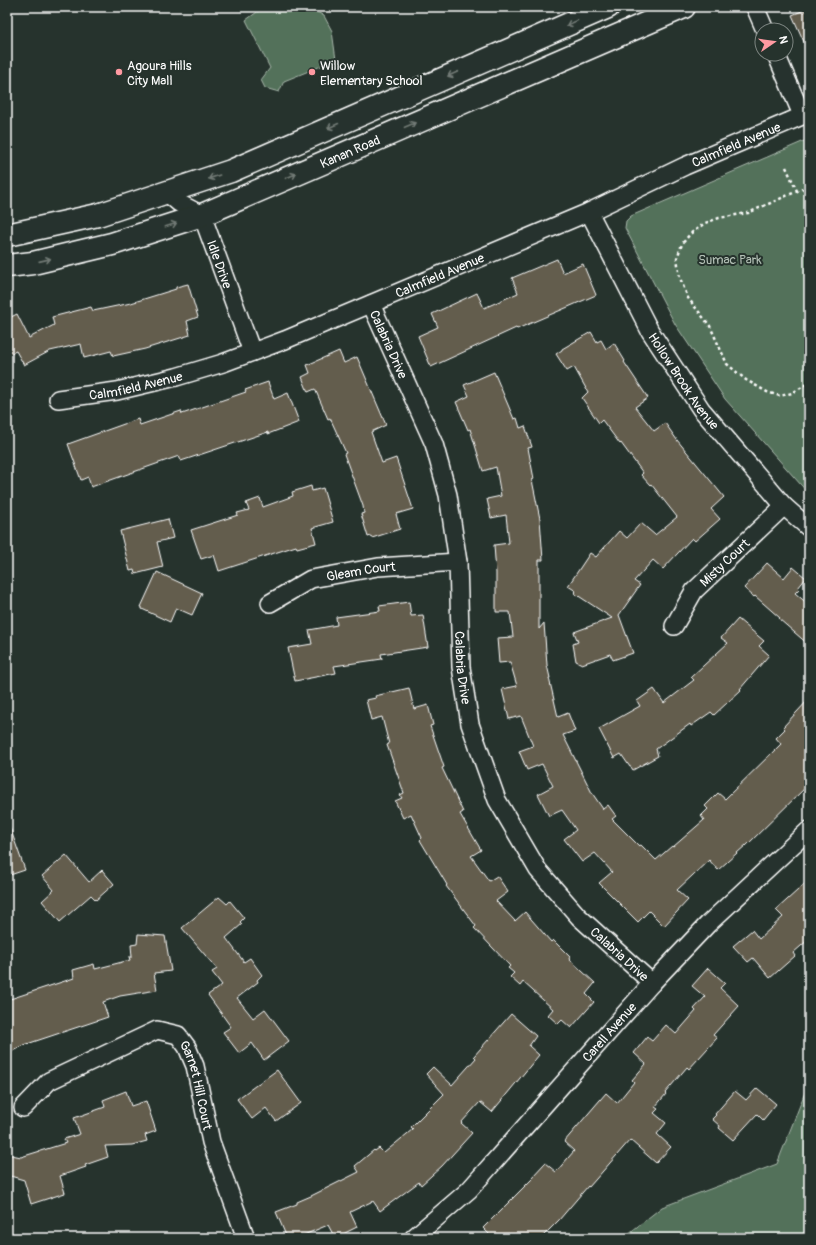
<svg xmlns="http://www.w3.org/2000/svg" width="816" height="1245" font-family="Pangolin,sans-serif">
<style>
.green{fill:#53715a;stroke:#a9b8ac}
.building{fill:#645d4d;stroke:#fff}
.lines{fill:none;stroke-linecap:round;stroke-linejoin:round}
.street-casing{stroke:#fff;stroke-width:20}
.secondary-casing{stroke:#fff;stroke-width:25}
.path{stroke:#fff;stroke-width:2.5;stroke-dasharray:3 3;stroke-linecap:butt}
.street{stroke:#26332d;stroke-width:17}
.secondary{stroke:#26332d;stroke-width:22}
.oneway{stroke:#727a76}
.poi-dot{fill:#ff9aa2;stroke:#26332d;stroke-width:1.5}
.labels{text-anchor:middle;stroke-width:4;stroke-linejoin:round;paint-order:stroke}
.poi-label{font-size:13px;fill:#fff;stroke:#26332d;text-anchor:start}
.street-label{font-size:13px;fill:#fff;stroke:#26332d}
.park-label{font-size:13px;fill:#b2bfb5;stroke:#26332d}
</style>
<rect width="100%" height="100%" fill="#26332d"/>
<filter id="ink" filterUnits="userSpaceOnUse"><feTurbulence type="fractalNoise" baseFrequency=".025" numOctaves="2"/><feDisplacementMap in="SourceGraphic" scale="8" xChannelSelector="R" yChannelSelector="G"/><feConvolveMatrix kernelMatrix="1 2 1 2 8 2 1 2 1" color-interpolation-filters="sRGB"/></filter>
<g filter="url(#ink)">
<path class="green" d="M264 7H309L324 16 332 31 336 60 284 81 279 92 265 88 261 80 270 68 246 20Z
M809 139V494L725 399 675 324 625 228 626 221 631 216Z
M809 1082V1238H623L662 1207 777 1164Z"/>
<path class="building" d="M809 8V53L792 15Z
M557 259 563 273 583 264 596 295 517 329 516 328 431 367 418 336 438 327 432 314 477 293 484 308 518 293 512 278Z
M188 284 198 317 187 321 190 335 145 349 113 356 111 351 84 358 81 344 50 351 24 365 16 351 7 355V319L17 314 29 338 54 325 52 317 91 307 93 311 131 303 176 289V287Z
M591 332 597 342 601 340 606 349 614 343 625 361 624 362 648 398 635 407 654 431 665 423 677 440 724 497 711 509 720 519 695 541 692 538 663 569 653 560 634 581 640 585 619 615 633 653 613 660 610 654 582 664 576 661 573 644 578 642 574 632 612 618 574 593 576 591 568 586 590 553 596 557 619 531 627 538 641 523 655 535 677 517 651 484 650 485 641 475 643 473 621 443 620 444 602 420 599 423 582 398 588 392 574 367 567 371 556 354 562 350V349Z
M339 351 344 363 357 357 386 425 371 432 382 463 396 458 413 509 396 514 400 529 372 538 371 536 368 537 361 514 364 513 363 506 344 454 346 453 330 418 328 419 315 389 308 392 302 377 310 373 307 365Z
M494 372 514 419 517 418 520 428 525 426 532 447 528 448 534 479 532 480 540 519 543 560H539V629L544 623 547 665 550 678H549L558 717 568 713 575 731 563 735 592 793 603 809 608 805 616 816 612 819 639 846 641 845 656 860 672 846 673 847 704 820 701 816 708 809 705 806 718 793 725 799 781 744 776 738 785 729 783 727 809 699V784L746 846V845L718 870 709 860 677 890 688 900 664 926 649 911 638 922 599 883 612 872 595 853 582 862 564 839 576 830 562 810 549 816 538 794 553 786 542 764 527 770 519 751 533 746 521 716 509 719 502 689 517 686 510 662 499 663 497 638 513 637 510 612H496V573L494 545 509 543 506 515 491 518 487 499 501 496 496 467 483 471 470 429 468 430 456 402 469 396 464 385Z
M268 382 274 399 288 393 299 422 268 434V432L181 461 179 456 91 487 88 477 81 480 68 444 138 419 140 425 181 411 182 414 246 392 245 390Z
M311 486 312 491 323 488 333 522 312 528 316 543 297 548 296 546 219 571 214 555 201 559 191 530 238 515 237 513 249 510 246 503 260 498 263 507 293 496 292 492Z
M168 519 173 538 157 542 163 567 135 574 134 570 130 571 120 531Z
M767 563 784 578 793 567 806 578 798 588 799 589 795 593 809 605V645L779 619 780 618 755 596 754 597 744 588Z
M157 572 202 593 192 615 176 608 170 622 142 609V607H141Z
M409 602 411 616 423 615 428 647 381 654 382 659 334 666 336 673 295 681 288 648 312 644 309 630 337 625 336 617 380 611 379 606Z
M738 619 764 641 759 646 769 655 740 689 741 690 714 715 711 712 691 726 690 724 656 749 658 756 633 770 631 767H630L621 754 614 758 599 729 640 706 637 701 654 689 664 703 694 680 691 677 728 643 721 638Z
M409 688 414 709 428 705 433 725 430 726 444 767 442 768 463 812 460 814 481 850 471 856 489 881 497 876 508 892 496 901 515 921 525 912 551 942 553 940 570 957 569 959 595 983 586 994 594 1002 571 1028 562 1020 558 1024 548 1015 553 1009 523 982 520 986 510 977 514 973 508 968 510 966 474 928 476 926 446 886 447 885 420 840 422 838 411 814 403 818 395 801 402 798 400 795 404 793 387 745 389 744 382 717 371 720 366 700 376 698 375 696Z
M9 825 25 870 7 876V826Z
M66 855 89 882 102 870 114 884 96 900 91 895 60 922 42 901 54 890 42 876Z
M809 880V939L793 953 795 956 770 978 753 958 748 962 733 946 752 930 759 939 783 917 776 910Z
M219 897 227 904 230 901 244 918 240 922 242 924 226 938 244 962 250 958 262 975 257 980 258 982 237 998 253 1018 265 1009 289 1041 264 1060 252 1043 239 1053 223 1032 231 1027 208 995 222 985 212 972 217 969 182 928Z
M138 934 165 936 171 971 154 973 157 990 120 996 103 1002 108 1017 24 1045 7 1054V1000L74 978 73 970 94 964 95 969 130 960 129 957H132L131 945 137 944Z
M708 968 725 983 720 988 739 1006 713 1035 717 1038 689 1069 687 1067 665 1093 666 1094 655 1107 658 1109 654 1113 666 1123 657 1134 671 1147 656 1163 630 1140 589 1187 588 1186 559 1220 541 1238H493L483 1228 533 1178 532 1177 545 1163 556 1172 574 1151 564 1142 606 1093 617 1103 634 1082 632 1080 646 1064 634 1053 647 1037 652 1041 666 1025 676 1034 696 1011 694 1009 705 997 692 986Z
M511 1014 536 1036 529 1046 539 1055 492 1112 480 1102 461 1123 472 1133 442 1166 421 1185 419 1182 380 1211 373 1201 350 1212 357 1227 335 1238 328 1225 304 1235 305 1238H287L276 1212 297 1204V1202L311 1196 359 1172 355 1166 374 1150 375 1151 379 1148 384 1153 413 1129 411 1127 444 1094 426 1074 433 1067 452 1085 476 1058 474 1056Z
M277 1070 301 1103 276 1121 266 1108 252 1119 237 1099Z
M757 1088 776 1104 763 1120 757 1114 733 1140 719 1128 720 1126 712 1119 716 1115 715 1114 735 1091 746 1100Z
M126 1091 131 1106 146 1101 156 1131 145 1135 147 1141 132 1145 105 1146 108 1157 85 1165 86 1167 60 1176 65 1193 31 1204 24 1180 7 1175V1154L21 1157 66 1143 64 1139 80 1134 74 1118 105 1107 103 1100Z"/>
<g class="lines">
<g class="street-casing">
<g id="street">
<path d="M755 7 765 30"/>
<path d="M776 54 802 115"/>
<path id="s1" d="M167 193 179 203 202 215 252 352"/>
<path id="s2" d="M589 212 650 331 701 409 784 506 809 528"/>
<path id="s3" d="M371 304 434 444 448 495 458 562 461 667 470 724 497 800 538 870 579 917 652 983"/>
<path id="s4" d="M58 399 117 391 176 377 223 363 285 340 589 212 685 166 809 113"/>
<path id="s5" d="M270 603 311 579 378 567 458 562"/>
<path id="s6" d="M674 626 694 591 784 506"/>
<path id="s7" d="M23 1108 49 1081 157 1030 178 1035 187 1047 195 1066 211 1142 246 1238"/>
<path id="s8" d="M413 1238 469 1190 652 983 708 924 809 830"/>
</g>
</g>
<g class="secondary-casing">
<g id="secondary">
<path d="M7 235 98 215 231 171 608 7"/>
<path id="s9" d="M7 266 33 263 112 244 202 215 684 7"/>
</g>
</g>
<path class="path" d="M786 167 797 191
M809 193 802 189 748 213 719 218 705 223 690 234 682 244 677 258 680 278 688 298 710 326 727 364 746 380 767 392 780 396 792 393 809 383"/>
<use href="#street" class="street"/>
<use href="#secondary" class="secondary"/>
</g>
<defs><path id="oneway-shaft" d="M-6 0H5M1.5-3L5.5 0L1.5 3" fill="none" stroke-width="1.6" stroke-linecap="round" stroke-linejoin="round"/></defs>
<g class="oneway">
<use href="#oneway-shaft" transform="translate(572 23) rotate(156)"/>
<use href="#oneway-shaft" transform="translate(453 74) rotate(156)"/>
<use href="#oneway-shaft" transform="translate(410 125) rotate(-23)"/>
<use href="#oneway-shaft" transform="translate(333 126) rotate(156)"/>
<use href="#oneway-shaft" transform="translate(291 176) rotate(-23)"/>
<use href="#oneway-shaft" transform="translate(214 177) rotate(161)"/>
<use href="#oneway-shaft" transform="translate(171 225) rotate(-18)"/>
<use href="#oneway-shaft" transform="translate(45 260) rotate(-13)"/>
</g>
</g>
<g class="poi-dot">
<circle cx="119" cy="72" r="4"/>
<circle cx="312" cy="72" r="4"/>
</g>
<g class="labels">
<g class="poi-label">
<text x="127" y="70">Agoura Hills<tspan x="127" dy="15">City Mall</tspan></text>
<text x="320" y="70">Willow<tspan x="320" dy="15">Elementary School</tspan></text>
</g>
<g class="street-label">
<text dy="5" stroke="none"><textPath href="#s4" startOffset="727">Calmfield Avenue</textPath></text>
<text dy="5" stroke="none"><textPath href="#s9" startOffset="363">Kanan Road</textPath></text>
<text dy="5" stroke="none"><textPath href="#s1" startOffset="94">Idle Drive</textPath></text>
<text dy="5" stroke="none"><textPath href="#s4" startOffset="403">Calmfield Avenue</textPath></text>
<text dy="5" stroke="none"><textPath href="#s3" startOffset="44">Calabria Drive</textPath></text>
<text dy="5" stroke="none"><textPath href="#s2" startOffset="194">Hollow Brook Avenue</textPath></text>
<text dy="5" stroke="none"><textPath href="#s4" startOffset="79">Calmfield Avenue</textPath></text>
<text dy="5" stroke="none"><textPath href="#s6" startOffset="82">Misty Court</textPath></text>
<text dy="5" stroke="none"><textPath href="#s5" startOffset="98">Gleam Court</textPath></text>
<text dy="5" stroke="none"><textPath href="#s3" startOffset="380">Calabria Drive</textPath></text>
<text dy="5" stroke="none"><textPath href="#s3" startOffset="716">Calabria Drive</textPath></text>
<text dy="5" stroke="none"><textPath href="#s8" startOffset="285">Carell Avenue</textPath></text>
<text dy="5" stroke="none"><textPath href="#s7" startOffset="233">Garnet Hill Court</textPath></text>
</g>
<g class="park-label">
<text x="730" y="264">Sumac Park</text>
</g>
</g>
<rect width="816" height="1245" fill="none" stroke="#26332d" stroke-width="24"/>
<rect x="12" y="12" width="792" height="1221" fill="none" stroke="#fff" stroke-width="1.5" filter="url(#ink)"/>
<g transform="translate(774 42) rotate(77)"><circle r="19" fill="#26332d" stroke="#7d8581"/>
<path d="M0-3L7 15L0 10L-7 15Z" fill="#ff9aa2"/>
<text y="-6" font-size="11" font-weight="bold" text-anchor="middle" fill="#ffffff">N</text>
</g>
</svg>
